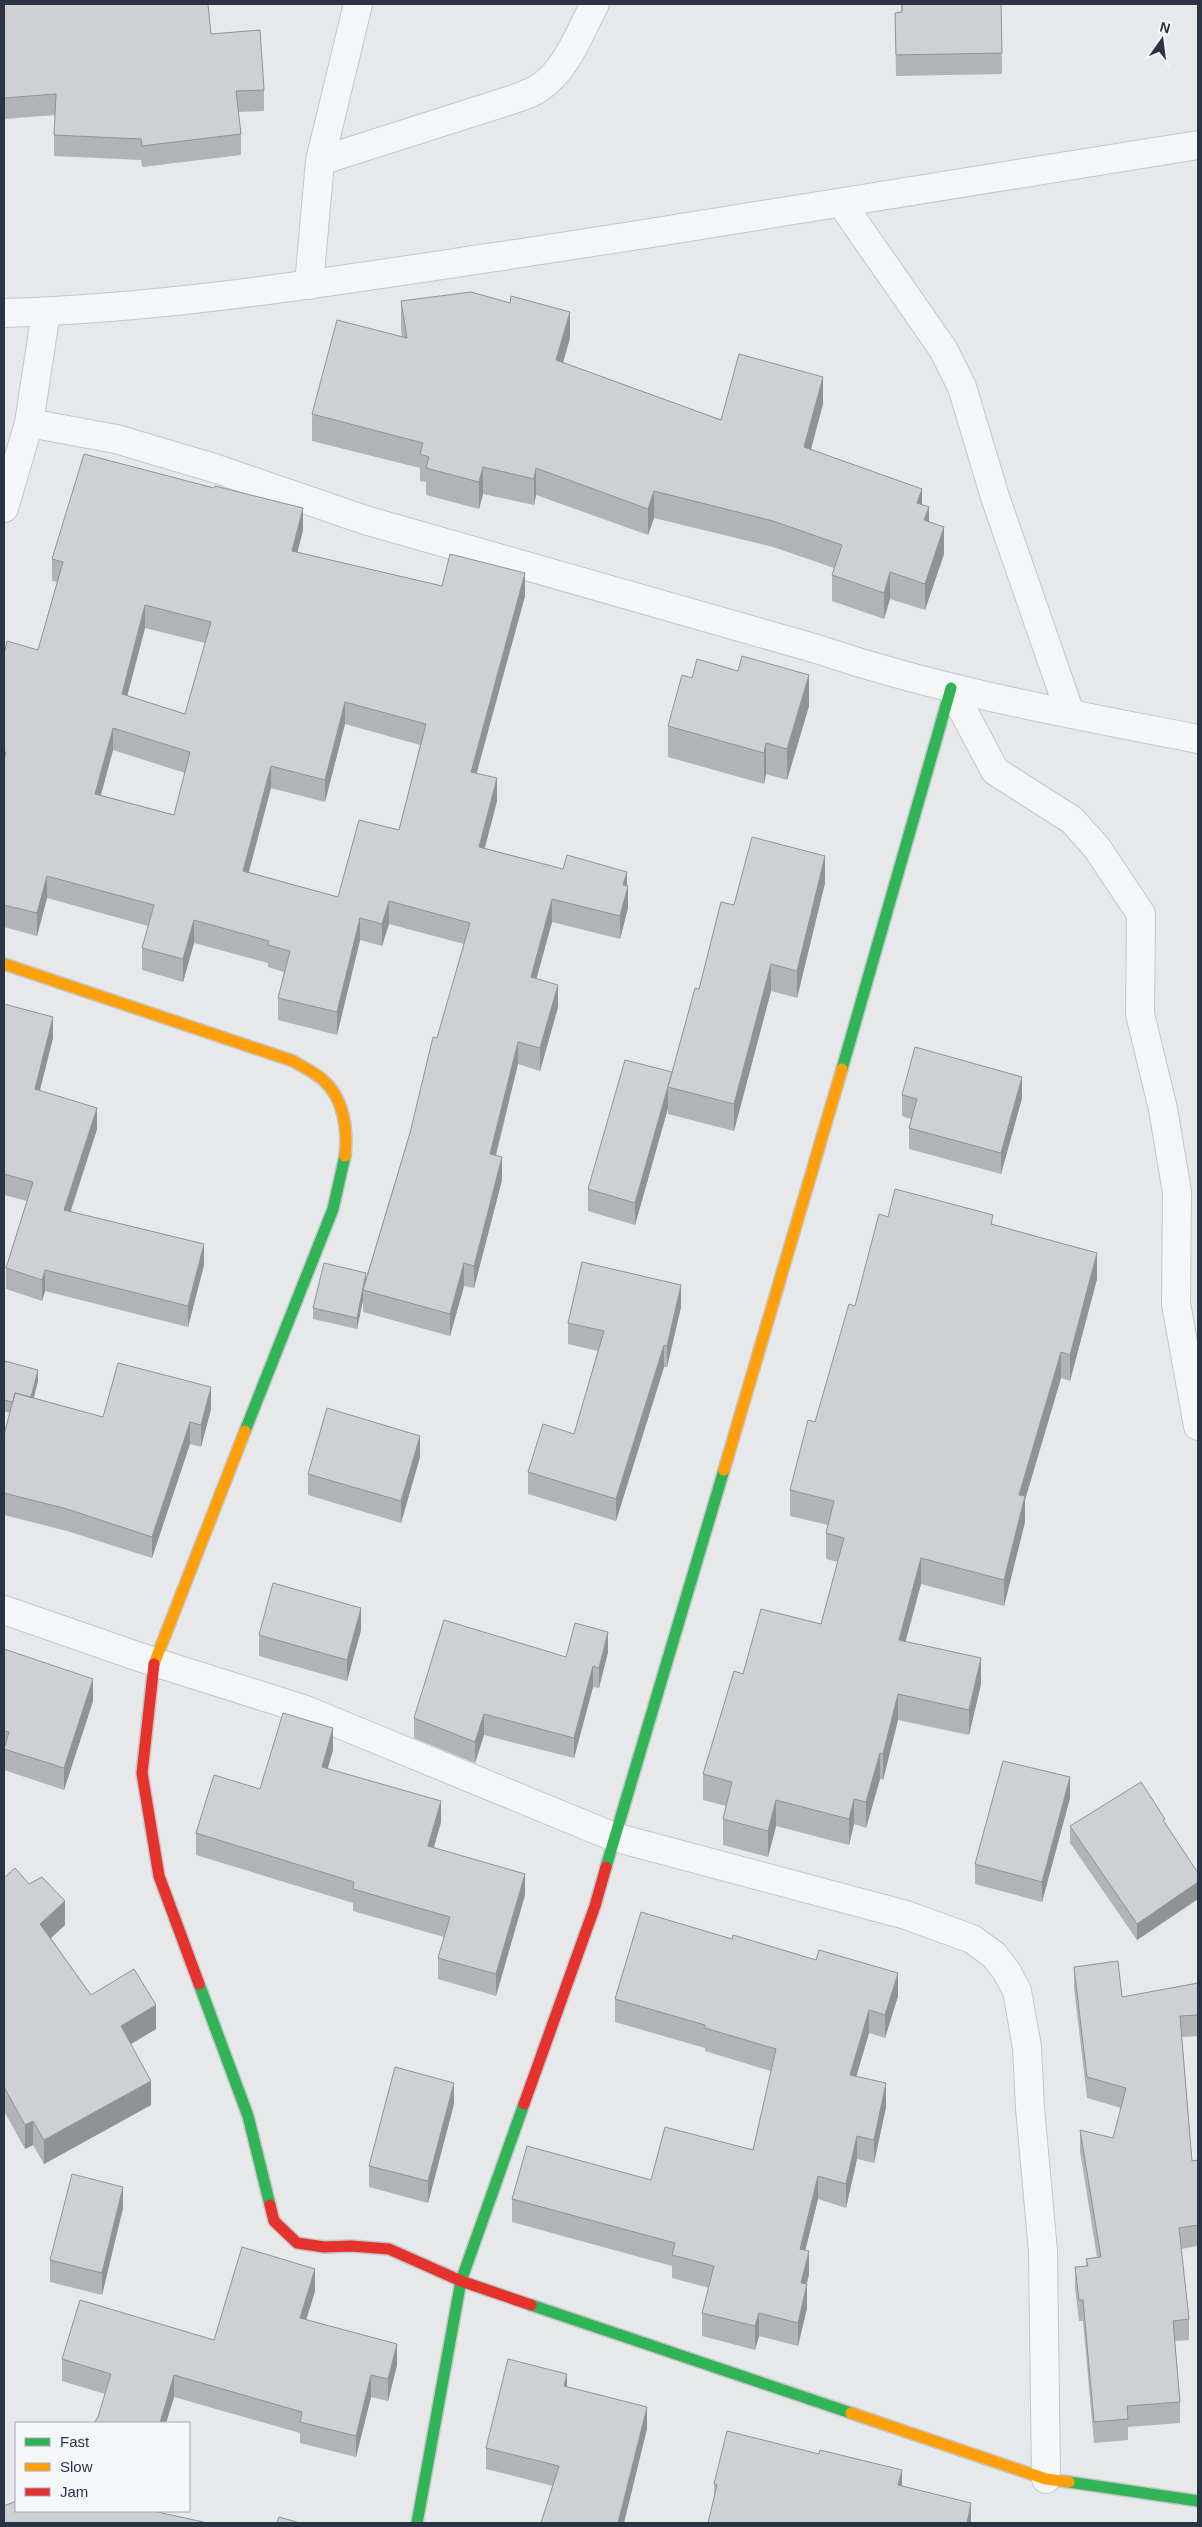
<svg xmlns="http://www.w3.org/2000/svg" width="1202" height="2527" font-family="Arial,sans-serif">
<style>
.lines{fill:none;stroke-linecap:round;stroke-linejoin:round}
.street-casing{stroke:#c4c6c8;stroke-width:30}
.fast-casing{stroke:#c4c6c8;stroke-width:14}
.slow-casing{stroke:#c4c6c8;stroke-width:14}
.jam-casing{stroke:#c4c6c8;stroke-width:14}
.street{stroke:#f5f6f7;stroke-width:28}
.fast{stroke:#30b455;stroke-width:11}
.slow{stroke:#ff9f0a;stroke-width:11}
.jam{stroke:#e5322d;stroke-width:11}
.wall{fill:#b1b3b5;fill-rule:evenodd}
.shaded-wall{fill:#909294}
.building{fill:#ced0d3;stroke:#909294;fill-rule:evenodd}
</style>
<rect width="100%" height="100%" fill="#e6e8ea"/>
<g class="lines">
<g class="street-casing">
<path id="street" d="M320 161 514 99C522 96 532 93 539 88 567 70 580 31 595 4
M842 204 943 349 962 387 995 497 1070 713
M309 285 320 161 358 4
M4 313C176 308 345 279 515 254 743 219 971 183 1198 145
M29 423 116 439 214 468 365 520 817 649C941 691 1070 714 1198 739
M4 508 29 423 46 312
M951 688 995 771 1072 820 1097 848 1141 914 1140 1014 1163 1109 1177 1192 1176 1304 1198 1426
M4 1610 154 1662 303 1709 614 1837 906 1915 972 1939 994 1955 1007 1972 1017 1991 1027 2047 1030 2108 1043 2251 1046 2479"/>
</g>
<g class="fast-casing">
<path id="fast" d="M842 1069 951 688
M245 1431 333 1209 345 1156
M606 1867 724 1470
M199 1984 248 2116 270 2205
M531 2305 851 2413
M1069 2482 1198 2501
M417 2523 461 2281 524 2104"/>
</g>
<g class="slow-casing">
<path id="slow" d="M4 964 293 1061C303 1067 314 1072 323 1080 344 1098 348 1130 345 1156
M724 1470 842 1069
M154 1664 245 1431
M851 2413 1046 2479 1069 2482"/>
</g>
<g class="jam-casing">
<path id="jam" d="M154 1664 142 1773 159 1876 199 1984
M524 2104 595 1906 606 1867
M270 2205 274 2221 297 2243 324 2247 351 2246 389 2249 461 2281 531 2305"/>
</g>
<use href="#street" class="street"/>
<use href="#fast" class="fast"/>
<use href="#slow" class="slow"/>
<use href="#jam" class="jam"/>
</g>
<path class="wall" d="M4 4 211 34 264 90V111L238 112 241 134V155L142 167 141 160 54 156V135L55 115 4 119Z
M901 4H1001L1002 74 896 76 895 13 901 12Z
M401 301 570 338 563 363 721 420 823 404 811 450 922 505 929 522 944 554 925 610 890 599 884 619 832 601V575L834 568 773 547 654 518 648 535 536 495 534 505 483 494 479 509 426 495V482L420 481V468L312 441V414L402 337 401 328Z
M303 530 297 553 442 586 525 596 476 773 497 801 485 848 627 886 628 908 620 939 552 922 536 978 558 1007 540 1071 518 1064 496 1156 502 1180 474 1288 464 1286 450 1336 363 1312V1300L357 1329 313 1319V1308L366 1278 410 1133 464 944 389 924 382 946 360 940 337 1035 278 1020V998L284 972 268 967V963L194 943 183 982 142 970V948L148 926 47 898 37 936 4 927V654L38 650 57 582 52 581V559ZM145 628 205 643 185 714 127 696ZM345 724 420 745 399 830 338 897 249 872 271 788 325 802ZM113 750 185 773 174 815 101 795Z
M809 706 787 780 766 774 764 784 668 757V726Z
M825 883 797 998 771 991 734 1131 668 1114V1108L635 1225 588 1211V1189L672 1072 699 989 734 905Z
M4 1004 53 1038 39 1091 97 1129 71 1211 204 1265 188 1327 45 1291 42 1301 6 1289V1268L27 1201 4 1195Z
M902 1095 1022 1098 1001 1174 909 1149V1128L911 1119 902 1116Z
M888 1217 993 1224 1097 1279 1070 1381 1061 1378 1025 1500V1522L1004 1606 921 1584 905 1641 981 1684 969 1735 898 1720 883 1780 880 1779 866 1828 854 1824 849 1845 776 1826 768 1857 723 1845V1819L726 1806 703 1800V1774L743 1674 821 1624 838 1562 826 1559V1533L828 1525 790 1516V1490L815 1422 855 1306Z
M681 1307 667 1367H664L616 1521 528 1494V1472L574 1434 598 1351 568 1344V1323Z
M4 1365 38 1381 34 1398 103 1417 211 1409 201 1447 190 1444 152 1558 67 1531 4 1515V1435L10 1413 4 1411Z
M420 1457 401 1523 308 1495V1474Z
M361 1630 347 1681 259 1656V1635Z
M4 1649 93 1701 64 1790 4 1770Z
M608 1652 599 1688 593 1687 574 1758 484 1735 475 1763 414 1738V1718L566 1657Z
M333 1750 328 1768 441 1822 434 1847 525 1895 496 1996 438 1979V1958L444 1937 353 1911V1903L196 1855V1833L260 1789Z
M1070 1798 1042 1902 975 1884V1864Z
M1165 1824 1198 1873V1899L1137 1940 1070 1843V1826Z
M4 1878 65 1925 51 1938 91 1995 156 2029 131 2044 151 2105 44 2164 33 2145 25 2149 4 2111Z
M1074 1967 1122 1997 1198 1983V2036L1182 2037 1192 2161 1198 2160V2246L1181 2249 1189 2319V2340L1175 2341 1180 2402V2423L1128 2427V2440L1094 2443 1083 2321H1079L1075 2288V2267L1086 2266V2259L1097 2257 1080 2151V2130L1113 2138 1121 2108 1087 2098 1074 1988Z
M898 1996 885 2038 869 2033 856 2077 886 2107 874 2163 857 2159 846 2208 818 2199 805 2250 809 2274 807 2284V2308L798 2346 759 2336 755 2350 702 2336V2313L709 2288 672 2278V2266L512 2222V2199L651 2180 753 2150 771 2071 705 2051V2048L615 2022V1999Z
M454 2104 428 2203 369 2187V2166Z
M123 2208 102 2295 50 2282V2260Z
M315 2291 306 2320 397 2365 388 2401 371 2397 356 2457 300 2443V2433L174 2397 166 2423H94L98 2417 105 2394 62 2381V2359L214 2340Z
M567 2387 647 2429 553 2486 486 2469V2448Z
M714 2484 902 2486 971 2523 714 2499Z"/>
<path class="shaded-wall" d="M570 312V338L556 387V360Z
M823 377V404L804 474V447Z
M483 467V494L479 509V482Z
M536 468V495L534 505V479Z
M922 489V515L917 503Z
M654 491V518L648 535V509Z
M929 507V534L924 520Z
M303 508V530L292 574V551Z
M944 527V554L925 610V584Z
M890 572V599L884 619V593Z
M525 573V596L471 794V772Z
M145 605V628L122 716V694Z
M809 675V706L787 780V749Z
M345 702V724L325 802V780Z
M113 728V750L95 816V794Z
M766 743V774L764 784V753Z
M271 766V788L243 893V871Z
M497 778V801L479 869V847Z
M825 856V883L797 998V971Z
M627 872V890L628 886V908L620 939V916L623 885Z
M47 876V898L37 936V913Z
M552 899V922L531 999V977Z
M389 901V924L382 946V924Z
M360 918V940L337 1035V1012Z
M194 920V943L183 982V959Z
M771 964V991L734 1131V1104Z
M558 985V1007L540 1071V1048Z
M53 1017V1038L35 1110V1089Z
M518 1042V1064L490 1177V1154Z
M1022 1077V1098L1001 1174V1153Z
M668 1087V1108L635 1225V1203Z
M97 1108V1129L64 1231V1210Z
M502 1157V1180L474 1288V1266Z
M204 1244V1265L188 1327V1306Z
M1097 1253V1279L1070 1381V1355Z
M464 1263V1286L450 1336V1314Z
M45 1270V1291L42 1301V1280Z
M366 1273V1284L363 1290V1300L357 1329V1318Z
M681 1285V1307L667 1367V1346Z
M664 1345V1367L616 1521V1499Z
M1061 1352V1378L1025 1500V1522L1004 1606V1580L1019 1495Z
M38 1370V1381L28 1417V1406Z
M211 1387V1409L201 1447V1425Z
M190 1422V1444L152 1558V1537Z
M420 1436V1457L401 1523V1501Z
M921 1558V1584L899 1666V1640Z
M361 1608V1630L347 1681V1660Z
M608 1632V1652L599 1688V1668Z
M981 1658V1684L969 1735V1710Z
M593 1666V1687L574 1758V1738Z
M93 1679V1701L64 1790V1768Z
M898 1694V1720L883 1780V1754Z
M484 1714V1735L475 1763V1742Z
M333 1728V1750L322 1788V1767Z
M880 1753V1779L866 1828V1802Z
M1070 1777V1798L1042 1902V1882Z
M854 1799V1824L849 1845V1819Z
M776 1800V1826L768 1857V1831Z
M441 1801V1822L428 1867V1846Z
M525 1874V1895L496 1996V1974Z
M1198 1882V1899L1137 1940V1924Z
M65 1901V1925L40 1948V1924Z
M898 1973V1996L885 2038V2015Z
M156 2005V2029L121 2050V2026Z
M869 2010V2033L850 2098V2075Z
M151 2081V2105L44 2164V2140Z
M454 2083V2104L428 2203V2181Z
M886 2083V2107L874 2163V2140Z
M33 2121V2145L25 2149V2125Z
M857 2136V2159L846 2208V2184Z
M818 2176V2199L800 2272V2249Z
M123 2187V2208L102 2295V2273Z
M809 2251V2274L801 2306V2283Z
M315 2269V2291L300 2340V2318Z
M807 2284V2308L798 2346V2323Z
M759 2313V2336L755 2350V2326Z
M397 2344V2365L388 2401V2379Z
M567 2374V2395L564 2386Z
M174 2375V2397L166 2423H160Z
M371 2375V2397L356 2457V2436Z
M647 2407V2429L624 2523H618Z
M902 2470V2491L898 2485Z
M971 2503V2523H967Z"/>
<path class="building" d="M4 4H208L211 34 260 30 264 90 236 91 241 134 142 146 141 139 54 135 56 94 4 98Z
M902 4H1001L1002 53 896 55 895 13 902 12Z
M471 292 510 303 511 296 570 312 556 360 721 420 739 354 823 377 804 447 922 489 917 503 929 507 924 520 944 527 925 584 890 572 884 593 832 575 842 545 773 521 654 491 648 509 536 468 534 479 483 467 479 482 426 468 429 457 420 454 423 443 312 414 337 320 407 338 401 301Z
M84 454 214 488 215 486 303 508 292 551 442 586 450 554 525 573 471 772 497 778 479 847 563 869 567 855 627 872 623 885 628 886 620 916 552 899 531 977 558 985 540 1048 518 1042 490 1154 502 1157 474 1266 464 1263 450 1314 363 1290 410 1133 433 1037 437 1038 470 923 389 901 382 924 360 918 337 1012 278 998 290 951 268 945 269 941 194 920 183 959 142 948 154 905 47 876 37 913 4 905V760L6 752H4V654L7 641 38 650 63 562 52 559ZM145 605 211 622 185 714 122 694ZM345 702 426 724 399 830 359 820 338 897 243 871 271 766 325 780ZM113 728 190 752 174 815 95 794Z
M742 656 809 675 787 749 766 743 764 753 668 726 682 675 692 678 697 659 738 671Z
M752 837 825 856 797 971 771 964 734 1104 668 1087 695 988 699 989 721 902 734 905Z
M4 1004 53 1017 35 1089 97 1108 64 1210 204 1244 188 1306 45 1270 42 1280 6 1268 33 1182 4 1174Z
M915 1047 1022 1077 1001 1153 909 1128 917 1099 902 1095Z
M625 1060 672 1072 635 1203 588 1189Z
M895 1189 993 1215 991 1224 1097 1253 1070 1355 1061 1352 1019 1495 1025 1496 1004 1580 921 1558 899 1640 981 1658 969 1710 898 1694 883 1754 880 1753 866 1802 854 1799 849 1819 776 1800 768 1831 723 1819 732 1782 703 1774 734 1671 743 1674 761 1609 821 1624 844 1538 826 1533 834 1501 790 1490 808 1420 815 1422 849 1304 855 1306 879 1214 888 1217Z
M582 1262 681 1285 667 1346 664 1345 616 1499 528 1472 543 1424 574 1434 604 1331 568 1323Z
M324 1263 366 1273 357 1318 313 1308Z
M5 1361 38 1370 31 1397 15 1393 13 1402 4 1400V1365Z
M118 1363 211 1387 201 1425 190 1422 152 1537 67 1509 4 1493V1435L15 1393 103 1417Z
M327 1408 420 1436 401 1501 308 1474Z
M273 1583 361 1608 347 1660 259 1635Z
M444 1620 566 1657 575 1623 608 1632 599 1668 593 1666 574 1738 484 1714 475 1742 414 1718Z
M4 1649 93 1679 64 1768 4 1749 9 1732 4 1731Z
M283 1713 333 1728 322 1767 441 1801 428 1846 525 1874 496 1974 438 1958 450 1917 353 1889 354 1882 196 1833 214 1775 260 1789Z
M1003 1761 1070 1777 1042 1882 975 1864Z
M1141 1782 1165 1819 1163 1820 1198 1873V1882L1137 1924 1070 1826Z
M15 1868 29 1884 42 1877 65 1901 40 1924 91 1995 134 1969 156 2005 121 2026 151 2081 44 2140 33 2121 25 2125 4 2087V1878Z
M641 1912 732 1939 733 1935 816 1960 819 1950 898 1973 885 2015 869 2010 850 2075 886 2083 874 2140 857 2136 846 2184 818 2176 800 2249 809 2251 801 2283 807 2284 798 2323 759 2313 755 2326 702 2313 714 2266 672 2255 675 2243 512 2199 527 2146 651 2180 665 2127 753 2150 776 2049 705 2028V2025L615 1999Z
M1118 1961 1122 1997 1198 1983V2015L1180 2016 1192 2161 1198 2160V2225L1179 2228 1189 2319 1173 2321 1180 2402 1127 2406 1128 2419 1094 2422 1083 2300H1079L1075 2267 1088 2266 1086 2259 1101 2257 1080 2130 1113 2138 1126 2088 1087 2077 1074 1967Z
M395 2067 454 2083 428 2181 369 2166Z
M72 2174 123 2187 102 2273 50 2260Z
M242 2247 315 2269 300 2318 397 2344 388 2379 371 2375 356 2436 300 2422 302 2412 174 2375 160 2423H94L98 2417 111 2374 62 2359 80 2300 214 2340Z
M508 2359 567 2374 564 2386 647 2407 618 2523H541L559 2466 486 2448Z
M727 2431 819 2454 820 2450 902 2470 898 2485 971 2503 967 2523H708L717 2485 714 2484Z
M16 2501V2511H153L208 2523H4V2506Z
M279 2517 300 2523H277Z"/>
<rect width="1202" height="2527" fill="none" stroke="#2b3445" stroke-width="10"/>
<rect x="15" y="2422" width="175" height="90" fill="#f4f6f9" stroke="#a4a8b1"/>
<rect x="25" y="2438" width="25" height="8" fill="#30b455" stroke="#a4a8b1"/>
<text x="60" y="2447" font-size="15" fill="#2b3445">Fast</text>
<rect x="25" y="2463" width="25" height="8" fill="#ff9f0a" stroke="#a4a8b1"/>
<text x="60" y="2472" font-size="15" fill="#2b3445">Slow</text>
<rect x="25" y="2488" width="25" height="8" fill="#e5322d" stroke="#a4a8b1"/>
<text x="60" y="2497" font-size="15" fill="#2b3445">Jam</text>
<g transform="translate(1162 40) rotate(14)" stroke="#f4f6f9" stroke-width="4" paint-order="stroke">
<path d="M0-4L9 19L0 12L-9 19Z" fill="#2b3445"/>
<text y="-8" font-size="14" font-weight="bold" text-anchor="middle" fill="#2b3445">N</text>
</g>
</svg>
